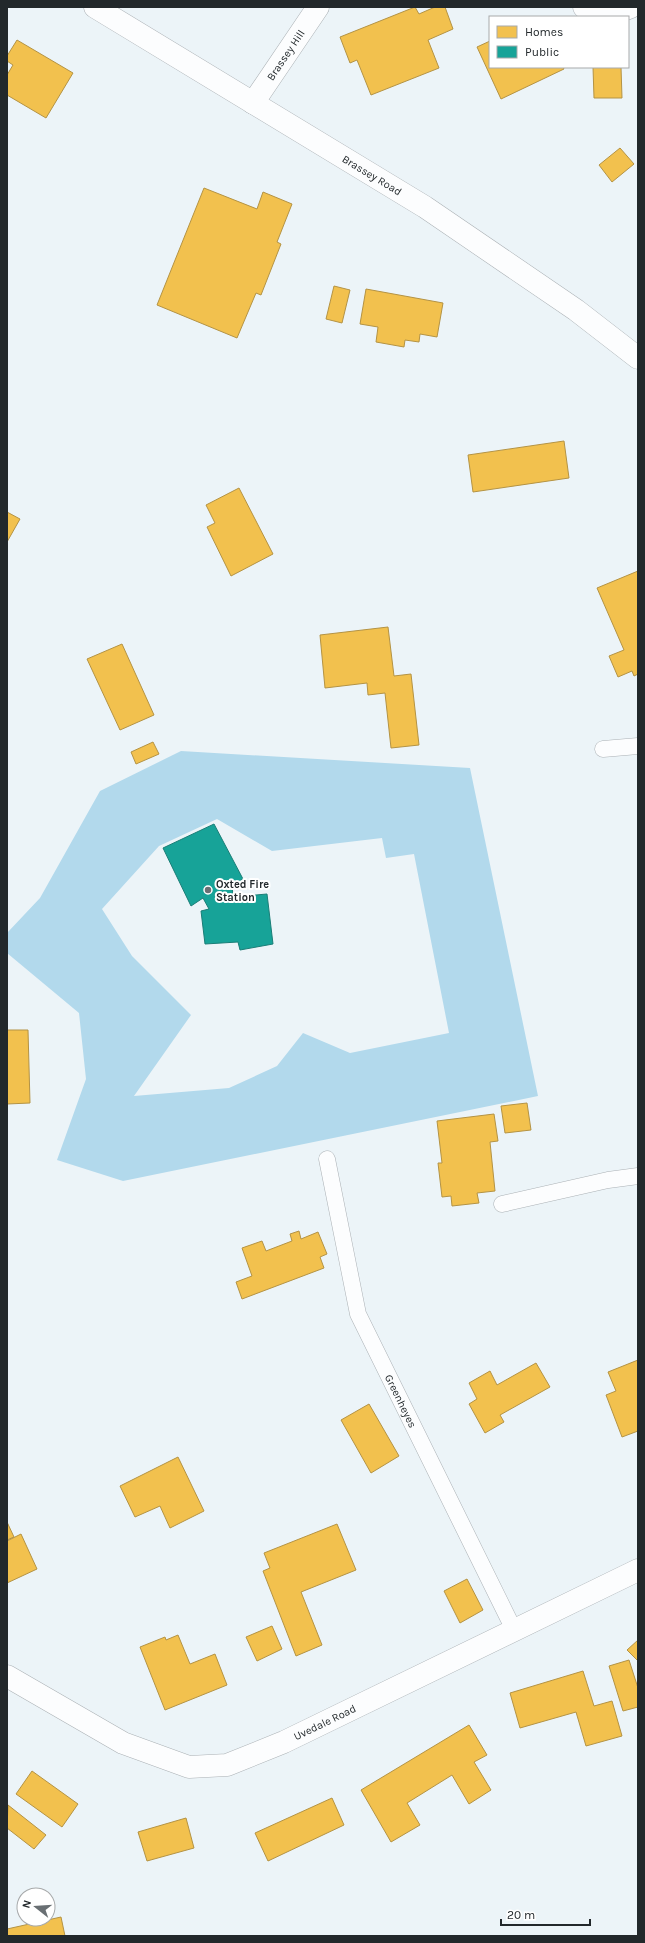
<svg xmlns="http://www.w3.org/2000/svg" width="645" height="1943" font-family="Karla,sans-serif">
<style>
.forest{fill:#b2d9ec;fill-rule:evenodd}
.homes{fill:#f2c14e;stroke:#b49344}
.public{fill:#17a398;stroke:#1a7e77}
.lines{fill:none;stroke-linecap:round;stroke-linejoin:round}
.lane-casing{stroke:#abb1b5;stroke-width:17}
.street-casing{stroke:#abb1b5;stroke-width:23}
.lane{stroke:#fcfdfe;stroke-width:16}
.street{stroke:#fcfdfe;stroke-width:22}
.poi-dot{fill:#696f73;stroke:#fff;stroke-width:1.5}
.labels{text-anchor:middle;stroke-width:4;stroke-linejoin:round;paint-order:stroke}
.street-label{font-size:11px;fill:#22282b;stroke:#fff}
.poi-label{font-size:11px;font-weight:bold;fill:#22282b;stroke:#fff;text-anchor:start}
</style>
<rect width="100%" height="100%" fill="#ecf4f8"/>
<path class="forest" d="M181 751 470 768 538 1096 123 1181 57 1160 86 1079 79 1013 7 953V933L40 898 100 791ZM217 819 272 851 382 838 386 858 414 854 449 1033 350 1053 303 1033 277 1066 229 1088 134 1096 191 1015 132 956 102 909 159 846Z"/>
<path class="homes" d="M415 7 419 14 435 7H445L453 29 428 40 439 68 371 95 357 60 350 63 340 37Z
M17 40 73 73 46 118 7 95V75L13 65 7 61V56Z
M490 41V67H563L564 69 501 99 477 47Z
M593 67H621L622 98H594Z
M620 148 634 164 612 182 599 165Z
M204 188 257 209 263 192 292 204 277 242 281 244 261 295 256 293 237 338 157 305Z
M334 286 350 290 342 323 326 319Z
M366 289 443 303 437 337 420 334 419 342 405 340 404 347 376 342 378 327 360 324Z
M564 441 569 478 473 492 468 455Z
M239 488 273 554 231 576 207 527 215 523 206 505Z
M7 512 20 519 7 542Z
M638 571V674L634 676 632 671 618 677 609 656 624 650 597 588Z
M388 627 394 676 411 674 419 745 391 748 385 693 368 695 367 683 325 688 320 635Z
M122 644 154 715 120 730 87 659Z
M153 742 159 754 136 764 131 752Z
M7 1030H28L30 1103 7 1104Z
M527 1103 531 1130 505 1133 501 1106Z
M494 1114 498 1141 490 1142 495 1191 477 1193 479 1203 452 1206 451 1196 442 1197 438 1163H442L437 1121Z
M299 1231 301 1239 318 1232 327 1254 320 1257 324 1268 242 1299 236 1282 252 1276 242 1248 262 1241 266 1251 292 1241 290 1234Z
M638 1360V1431L622 1437 606 1395 616 1391 608 1372Z
M536 1363 550 1387 500 1415 504 1422 485 1433 469 1404 477 1399 469 1383 490 1371 497 1385Z
M369 1404 399 1456 371 1473 341 1420Z
M178 1457 204 1511 170 1528 160 1506 135 1517 120 1486Z
M7 1522 14 1537 7 1540Z
M337 1524 356 1570 301 1592 322 1645 296 1656 263 1571 270 1568 264 1553Z
M21 1534 37 1569 7 1583V1541Z
M467 1579 483 1610 460 1623 444 1591Z
M272 1626 282 1649 257 1661 246 1637Z
M178 1635 190 1664 215 1654 227 1685 165 1710 140 1647 165 1637 166 1640Z
M638 1640V1661L627 1650Z
M629 1660 638 1688V1707L623 1711 609 1666Z
M583 1671 594 1706 612 1701 622 1736 586 1746 576 1712 520 1728 510 1693Z
M469 1725 487 1755 474 1762 491 1790 469 1804 452 1775 407 1803 420 1825 391 1842 361 1790Z
M32 1771 78 1804 62 1827 16 1794Z
M332 1798 344 1825 268 1861 255 1833Z
M8 1805 46 1835 34 1849 7 1828Z
M186 1818 194 1848 147 1861 138 1832Z
M61 1917 65 1936H7V1929Z"/>
<path class="public" d="M214 824 243 879 232 885 233 897 267 894 273 944 240 950 238 942 205 944 201 911 209 909 203 898 191 906 163 848Z"/>
<g class="lines">
<g class="lane-casing">
<g id="lane">
<path d="M603 749 638 746"/>
<path id="s1" d="M327 1159 358 1314 514 1630"/>
<path d="M502 1204 608 1180 638 1176"/>
</g>
</g>
<g class="street-casing">
<g id="street">
<path id="s2" d="M95 7 425 207 576 310 638 358"/>
<path d="M584 7 613 14 631 7"/>
<path id="s3" d="M253 103 318 7"/>
<path id="s4" d="M7 1676 123 1743 189 1767 227 1765 284 1742 638 1570"/>
</g>
</g>
<use href="#lane" class="lane"/>
<use href="#street" class="street"/>
</g>
<circle class="poi-dot" cx="208" cy="890" r="4"/>
<g class="labels">
<g class="street-label">
<text dy="4" stroke="none"><textPath href="#s3" startOffset="58">Brassey Hill</textPath></text>
<text dy="4" stroke="none"><textPath href="#s2" startOffset="324">Brassey Road</textPath></text>
<text dy="4" stroke="none"><textPath href="#s1" startOffset="255">Greenheyes</textPath></text>
<text dy="4" stroke="none"><textPath href="#s4" startOffset="349">Uvedale Road</textPath></text>
</g>
<g class="poi-label">
<text x="216" y="888">Oxted Fire<tspan x="216" dy="13">Station</tspan></text>
</g>
</g>
<rect width="645" height="1943" fill="none" stroke="#22282b" stroke-width="16"/>
<rect x="489" y="16" width="140" height="52" fill="#ffffff" stroke="#a7a9aa"/>
<rect x="497" y="26" width="20" height="12" fill="#f2c14e" stroke="#a7a9aa"/>
<text x="525" y="36" font-size="12" fill="#22282b">Homes</text>
<rect x="497" y="46" width="20" height="12" fill="#17a398" stroke="#a7a9aa"/>
<text x="525" y="56" font-size="12" fill="#22282b">Public</text>
<g transform="translate(36 1907) rotate(287)"><circle r="19" fill="#ffffff" stroke="#a7a9aa"/>
<path d="M0-3L7 15L0 10L-7 15Z" fill="#696f73"/>
<text y="-6" font-size="11" font-weight="bold" text-anchor="middle" fill="#22282b">N</text>
</g>
<path d="M501 1919v6h89v-6" fill="none" stroke="#22282b" stroke-width="2"/>
<text x="507" y="1919" font-size="12" fill="#22282b" stroke="#ffffff" stroke-width="3" paint-order="stroke">20 m</text>
</svg>
